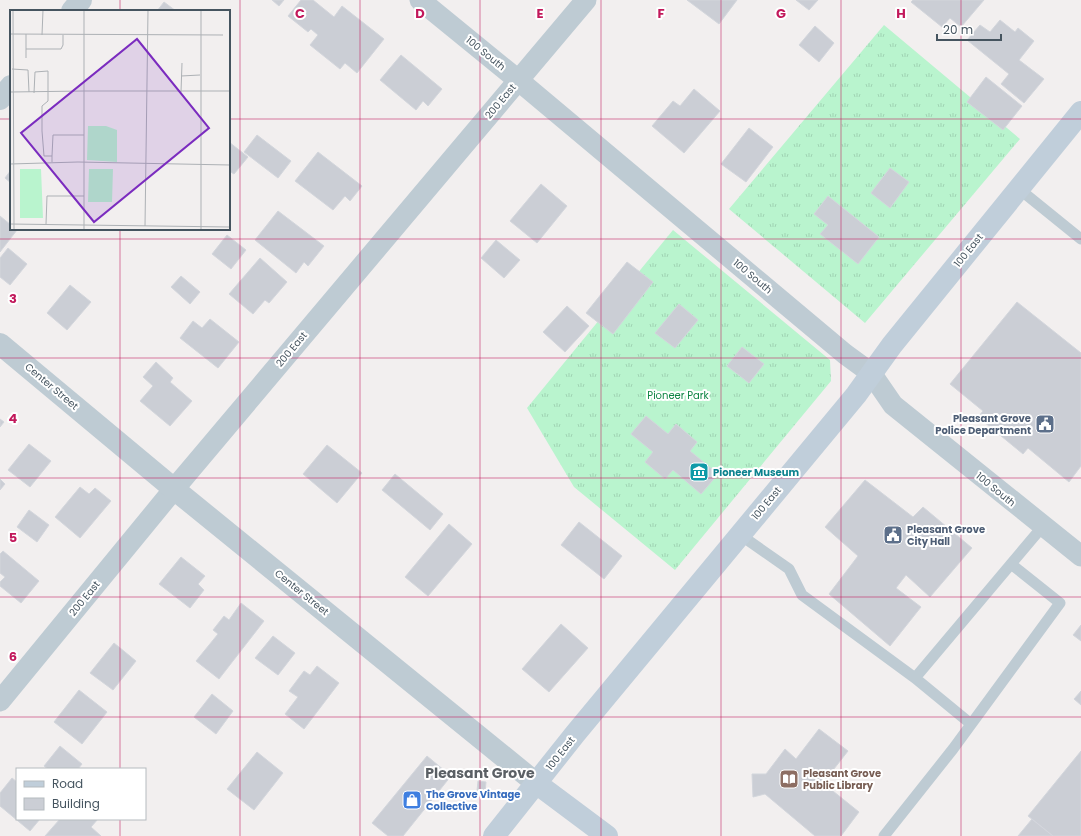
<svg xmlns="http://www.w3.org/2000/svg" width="1081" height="836" font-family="Poppins,sans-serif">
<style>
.grass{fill:url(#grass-tufts)}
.building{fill:#cbced5;stroke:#d3d6dc}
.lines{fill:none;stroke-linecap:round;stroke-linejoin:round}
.service{stroke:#becbd3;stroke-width:11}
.minor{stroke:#becbd3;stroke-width:21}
.tertiary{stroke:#becbd3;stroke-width:22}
.secondary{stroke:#c0ceda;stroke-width:22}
.grid{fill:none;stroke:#c2185b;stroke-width:1;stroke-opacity:0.55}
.labels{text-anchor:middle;stroke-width:4;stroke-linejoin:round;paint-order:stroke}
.street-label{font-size:10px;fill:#45545f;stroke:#fff}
.park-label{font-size:10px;fill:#0d8443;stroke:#fff}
.service-label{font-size:10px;font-weight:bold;fill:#4e5e75;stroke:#fff;text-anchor:end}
.culture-label{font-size:10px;font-weight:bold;fill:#0d838f;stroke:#fff;text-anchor:start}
.education-label{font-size:10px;font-weight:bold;fill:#785e54;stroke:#fff;text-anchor:start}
.shop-label{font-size:10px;font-weight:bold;fill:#366cbe;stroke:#fff;text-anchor:start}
.district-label{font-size:14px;font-weight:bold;fill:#5b6065;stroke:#fff}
.inset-road{fill:none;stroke:#adb1b5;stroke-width:1}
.view{fill:#7b2cbf;fill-opacity:0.15;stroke:#7b2cbf;stroke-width:2}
.inset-edge{fill:none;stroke:#45545f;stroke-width:2}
.grid-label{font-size:13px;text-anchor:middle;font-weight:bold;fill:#c2185b;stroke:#fff;stroke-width:4;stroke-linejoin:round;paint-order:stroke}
</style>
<defs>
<pattern id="grass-tufts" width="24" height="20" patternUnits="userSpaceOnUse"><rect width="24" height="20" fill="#b9f4ce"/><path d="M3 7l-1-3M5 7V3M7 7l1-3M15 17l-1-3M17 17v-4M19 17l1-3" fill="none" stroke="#a0d3b3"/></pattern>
</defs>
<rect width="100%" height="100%" fill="#f2efef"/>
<path class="grass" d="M884 25 1020 139 865 323 729 209Z
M673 230 830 360 831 381 675 570 574 487 527 408Z"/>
<path class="building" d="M272 0H284L279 6Z
M301 0H313L334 17 342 6 384 39 357 73 345 63 340 69 310 45 318 35 311 29 308 32 288 16Z
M687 0H737L719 24Z
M796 0H818L809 10Z
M913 0H984L961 27 950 18 942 27 911 2Z
M164 2 176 11H157Z
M1000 20 1015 32 1018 28 1034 41 1019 60 1044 79 1024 103 1001 84 1009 74 967 40 980 25 990 32Z
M815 26 834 43 819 62 799 45Z
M401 55 442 89 428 106 423 101 416 110 380 80Z
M986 77 1022 106 1003 130 967 102Z
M694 89 720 111 684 153 652 126 673 101 680 106Z
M749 128 773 147 746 182 721 164Z
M257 135 291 161 278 178 244 152Z
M229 142 248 157 234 174 229 171Z
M318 152 362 186 350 201 345 196 333 210 295 181Z
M890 168 909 182 890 208 871 193Z
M11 170V183L5 178Z
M541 184 567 206 537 243 510 221Z
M828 196 879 237 858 264 820 234 828 225 814 214Z
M278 211 324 246 308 266 304 262 296 273 255 240Z
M0 216 11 225V229L17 230 0 252Z
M227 235 246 250 231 269 212 254Z
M496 240 520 260 504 278 481 258Z
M8 248 27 264 10 285 0 277V258Z
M260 258 287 282 269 303 265 300 253 314 229 294Z
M627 262 653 282 613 334 586 313Z
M181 276 200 292 190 304 171 287Z
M70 285 91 302 67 330 47 313Z
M1017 302 1081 353V466L1069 482 1028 448 1023 454 978 417 983 411 950 384Z
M679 304 698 320 675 348 655 333Z
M567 306 589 326 565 352 543 332Z
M210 319 239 342 218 368 180 338 193 321 202 328Z
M742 347 764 364 749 383 727 366Z
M156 362 173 378 170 382 192 401 170 426 140 401 153 386 143 377Z
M646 416 668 434 676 424 697 442 690 451 718 474 701 494 673 470 665 479 645 462 653 452 631 434Z
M0 419 4 422 0 427Z
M29 444 51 461 30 487 8 470Z
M327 445 362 473 337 503 303 474Z
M395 474 443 514 430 530 382 490Z
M0 479 5 484 0 490Z
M865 480 913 517 923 507 972 548 930 597 906 575 896 588 921 607 890 646 829 594 858 556 825 527Z
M80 487 89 494 95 488 111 501 80 538 55 517Z
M29 510 49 525 37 542 17 527Z
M579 522 622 556 604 579 561 545Z
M449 524 472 544 428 596 405 577Z
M3 551 39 581 21 603 0 586V582L5 577 0 573V554Z
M181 557 205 576 198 584 204 590 190 608 159 584Z
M241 603 264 621 219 679 196 661 218 634 213 630 224 616 229 620Z
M561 624 588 648 549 692 522 669Z
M1081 625V641L1073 635Z
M273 636 295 653 278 675 255 658Z
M114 643 136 661 113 690 90 673Z
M317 666 339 683 304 729 285 714 298 697 289 691 304 671 310 675Z
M79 690 107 712 82 744 54 722Z
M1081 691V705L1074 699Z
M212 694 233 711 216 734 194 717Z
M819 729 848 751 823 783 859 812 841 836H815L765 794 753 797 752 774H766L785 749 796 759Z
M60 746 82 764 78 769H48L44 766Z
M1081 751V836H1053L1028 816Z
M257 752 283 773 254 810 227 789Z
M427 756 451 776 403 836H388L372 823Z
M12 778 17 782V819H40L30 831 0 806V793Z
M478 781 486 782 485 792 477 791Z
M60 819H98L91 827 101 836H45Z
M1032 819 1053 836H1018Z"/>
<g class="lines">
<path class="service" d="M1018 188 1081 239
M739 534 789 569 802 595 915 678 1011 564
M915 678 971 724
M884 836 953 749 1060 603 1011 564 1043 526"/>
<path class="minor" d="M420 0 518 80 845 354 871 373 893 405 1081 556
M0 701 174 489 586 0"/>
<path class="tertiary" d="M72 11 81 0
M0 99 11 86
M0 344 174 489 536 783"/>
<path class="secondary" d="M536 783 607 836
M494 836 575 734 856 395 892 345 1081 112"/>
</g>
<path class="grid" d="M120 0V11M240 0V836M360 0V836M480 0V836M601 0V836M721 0V836M841 0V836M961 0V836M0 119H11M229 119H1081M120 229V769M0 239H1081M0 358H1081M0 478H1081M0 597H1081M0 717H1081M120 819V836"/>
<defs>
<g id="civic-square" transform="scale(1)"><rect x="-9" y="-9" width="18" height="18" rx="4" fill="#5c6f8a" stroke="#fff"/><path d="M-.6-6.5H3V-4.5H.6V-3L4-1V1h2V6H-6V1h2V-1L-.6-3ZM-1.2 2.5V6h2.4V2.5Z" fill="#fff"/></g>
<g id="museum-square" transform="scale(1)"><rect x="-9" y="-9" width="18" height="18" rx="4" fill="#0f9aa8" stroke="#fff"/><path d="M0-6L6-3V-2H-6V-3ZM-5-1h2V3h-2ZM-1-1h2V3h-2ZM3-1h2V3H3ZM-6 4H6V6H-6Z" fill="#fff"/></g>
<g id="library-square" transform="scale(1)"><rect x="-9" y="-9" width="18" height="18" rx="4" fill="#8d6e63" stroke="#fff"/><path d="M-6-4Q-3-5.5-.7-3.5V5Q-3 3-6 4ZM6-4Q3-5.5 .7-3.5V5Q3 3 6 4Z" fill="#fff"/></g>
<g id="shop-square" transform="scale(1)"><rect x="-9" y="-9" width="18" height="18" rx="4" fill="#3f7fe0" stroke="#fff"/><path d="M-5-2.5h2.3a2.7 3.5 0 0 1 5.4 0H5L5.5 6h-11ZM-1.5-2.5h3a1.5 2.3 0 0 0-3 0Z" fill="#fff"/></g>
</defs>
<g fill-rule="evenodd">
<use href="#civic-square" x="1045" y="424"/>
<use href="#museum-square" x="699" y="472"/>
<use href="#civic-square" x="893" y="535"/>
<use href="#library-square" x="789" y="779"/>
<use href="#shop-square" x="412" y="800"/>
</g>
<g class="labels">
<g class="street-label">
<text transform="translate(486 53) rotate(39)" y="4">100 South</text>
<text transform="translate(500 101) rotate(-50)" y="4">200 East</text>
<text transform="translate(968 250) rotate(-51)" y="4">100 East</text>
<text transform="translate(753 276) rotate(40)" y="4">100 South</text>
<text transform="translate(291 349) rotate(-50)" y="4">200 East</text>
<text transform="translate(52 386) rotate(40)" y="4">Center Street</text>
<text transform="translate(996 489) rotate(39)" y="4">100 South</text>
<text transform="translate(766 503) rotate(-50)" y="4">100 East</text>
<text transform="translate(302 592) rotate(39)" y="4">Center Street</text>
<text transform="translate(84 598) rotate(-51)" y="4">200 East</text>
<text transform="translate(560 753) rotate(-52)" y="4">100 East</text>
</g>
<g class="park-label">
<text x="678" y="399">Pioneer Park</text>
</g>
<g class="service-label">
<text x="1031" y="422">Pleasant Grove<tspan x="1031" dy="12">Police Department</tspan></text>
<text x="907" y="533" text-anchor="start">Pleasant Grove<tspan x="907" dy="12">City Hall</tspan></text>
</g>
<g class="culture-label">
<text x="713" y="476">Pioneer Museum</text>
</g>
<g class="education-label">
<text x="803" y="777">Pleasant Grove<tspan x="803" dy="12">Public Library</tspan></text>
</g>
<g class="shop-label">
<text x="426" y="798">The Grove Vintage<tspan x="426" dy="12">Collective</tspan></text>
</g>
<g class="district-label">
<text x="480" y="778">Pleasant Grove</text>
</g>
</g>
<g transform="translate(10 10)">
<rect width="220" height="220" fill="#f2efef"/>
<path d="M78 116H96L107 120V152L77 150ZM10 159H31L33 208H10ZM79 159H103L102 192H78Z" fill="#b9f4ce"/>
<path class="inset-road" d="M3 0 4 220M1 24 213 25M16 24V48M32 25 33 0M16 39H51L53 35V25M2 59 18 60 19 82M171 66 190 65M74 81H220M0 82 74 81M171 82 172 53M24 83 25 62 38 61V91L32 96V121L34 146H42V152M42 146 43 125H74M0 154 68 152 220 155M0 214 220 217M36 214 37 186H74M135 216 138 0M191 219V0M74 220V0"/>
<path class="view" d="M127 29 199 118 84 212 11 123Z"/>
<rect width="220" height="220" class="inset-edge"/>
</g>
<g class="grid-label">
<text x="300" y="18">C</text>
<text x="420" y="18">D</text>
<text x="540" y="18">E</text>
<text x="661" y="18">F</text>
<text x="781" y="18">G</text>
<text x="901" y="18">H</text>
<text x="13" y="303">3</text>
<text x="13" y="423">4</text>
<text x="13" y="542">5</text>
<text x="13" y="661">6</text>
</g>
<rect x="16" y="768" width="130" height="52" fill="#ffffff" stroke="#b5bbbf"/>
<rect x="24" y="781" width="20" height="6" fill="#c0ceda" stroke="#b5bbbf"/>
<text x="52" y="788" font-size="12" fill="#45545f">Road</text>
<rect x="24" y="798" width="20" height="12" fill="#cbced5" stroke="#b5bbbf"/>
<text x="52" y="808" font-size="12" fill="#45545f">Building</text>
<path d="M937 34v6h64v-6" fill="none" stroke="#45545f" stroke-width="2"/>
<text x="943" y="34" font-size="12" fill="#45545f" stroke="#ffffff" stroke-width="3" paint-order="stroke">20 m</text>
</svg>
